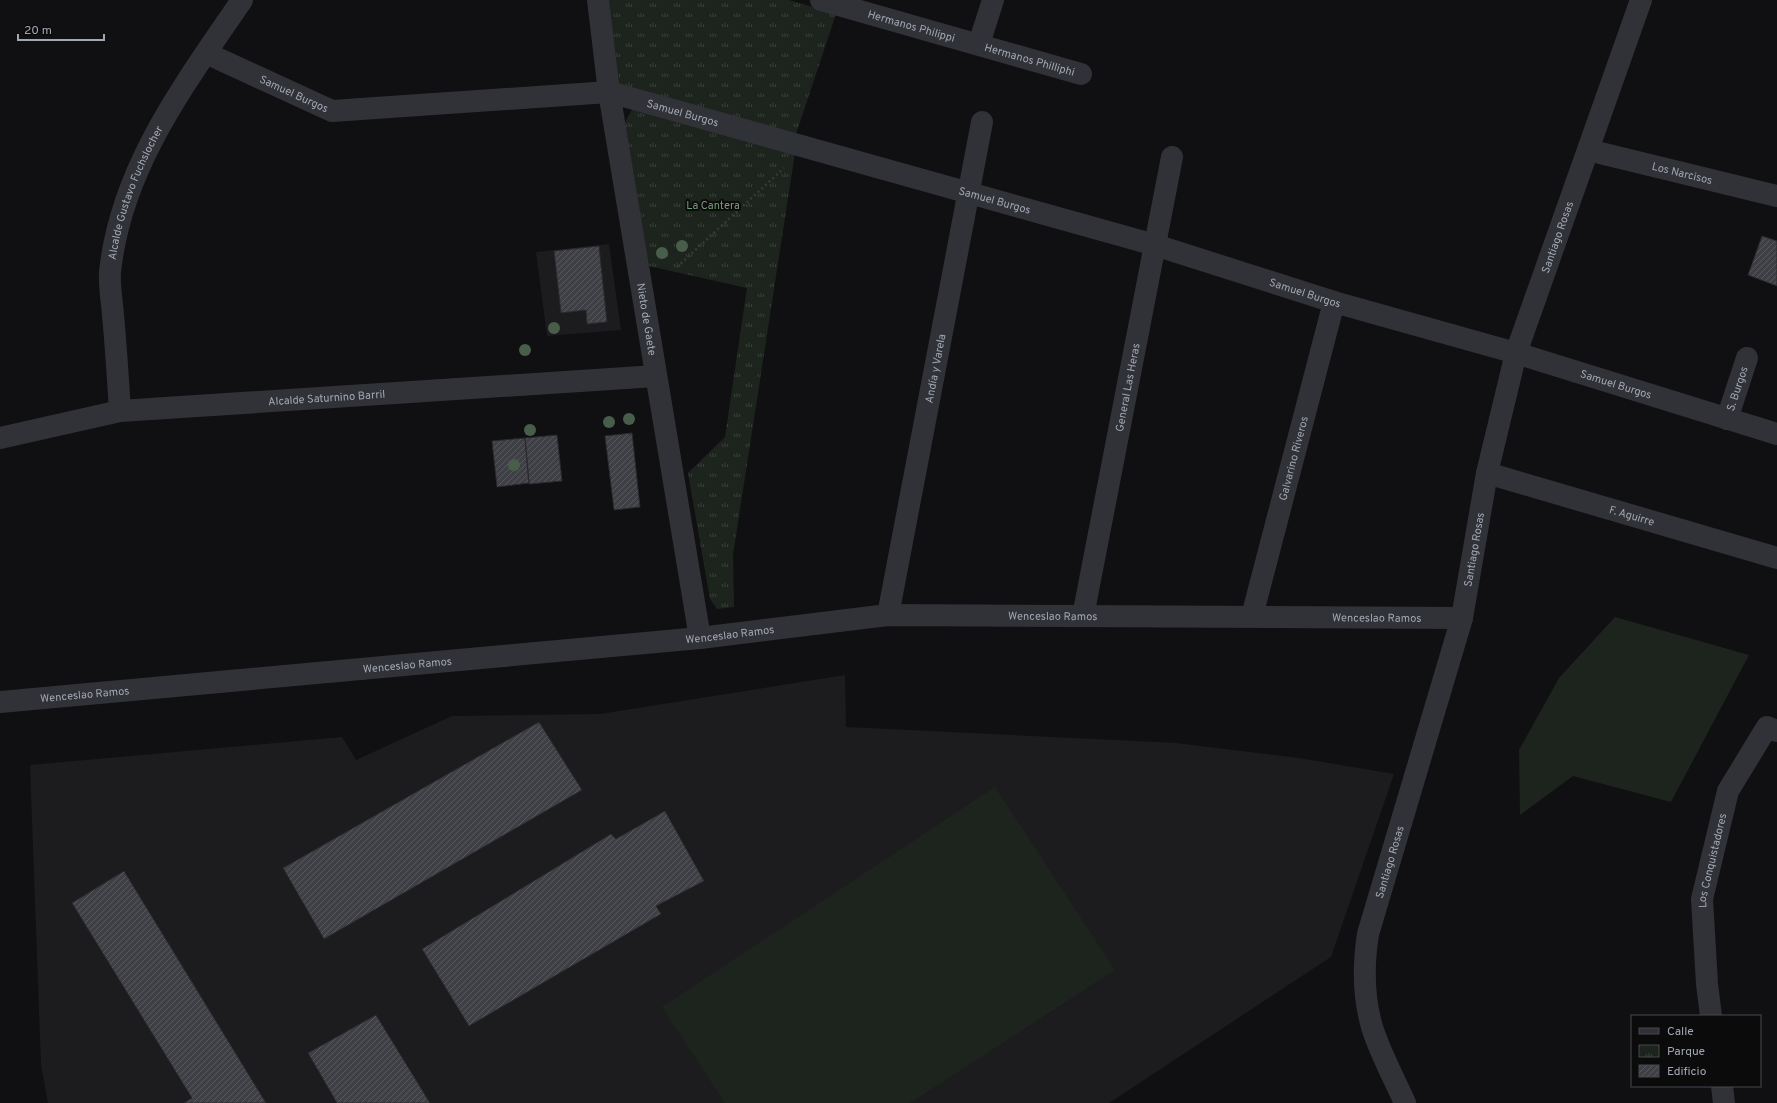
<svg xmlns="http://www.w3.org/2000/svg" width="1777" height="1103" font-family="Overpass,sans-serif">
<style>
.built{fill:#1c1c1f}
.grass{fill:#1c241d}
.park{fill:url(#park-tufts)}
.building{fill:url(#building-hatch);stroke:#2a2a2e}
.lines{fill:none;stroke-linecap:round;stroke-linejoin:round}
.path{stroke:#37393e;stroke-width:2.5;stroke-dasharray:2 3;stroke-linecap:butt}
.minor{stroke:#313237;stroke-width:22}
.tree{fill:#495e4a}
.labels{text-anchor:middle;stroke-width:4;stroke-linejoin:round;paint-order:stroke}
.street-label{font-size:11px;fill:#a1a7b3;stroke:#0b0b0c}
.park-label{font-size:11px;fill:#789e78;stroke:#0b0b0c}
</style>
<defs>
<pattern id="park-tufts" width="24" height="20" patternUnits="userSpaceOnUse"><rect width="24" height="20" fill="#1c241d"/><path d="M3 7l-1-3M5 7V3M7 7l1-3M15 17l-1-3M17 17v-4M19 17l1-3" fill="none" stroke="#3a413b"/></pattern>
<pattern id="building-hatch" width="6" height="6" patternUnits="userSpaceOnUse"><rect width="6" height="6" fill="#3f4045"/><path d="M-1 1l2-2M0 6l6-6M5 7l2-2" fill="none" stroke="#58595d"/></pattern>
</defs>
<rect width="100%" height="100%" fill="#101012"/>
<path class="built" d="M609 244 621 330 547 336 536 252Z
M845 675 846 727 1176 743 1299 758 1394 774 1331 957 1109 1103H48L41 1065 30 765 342 737 356 760 452 716 600 714Z"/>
<path class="grass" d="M1615 617 1749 655 1671 802 1573 776 1520 815 1519 750 1559 678Z
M995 787 1115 970 910 1103H725L662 1007Z"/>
<path class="park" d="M609 0H789L836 14 796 134 616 86Z
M634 106 795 153 733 555 734 607 717 609 710 599 688 473 725 437 747 288 649 266 625 122Z"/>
<path class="building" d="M1762 236 1777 241V286L1748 275Z
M599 246 607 322 587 324 586 310 561 313 554 251Z
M632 433 640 507 614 510 605 436Z
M557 435 562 481 529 484 525 438Z
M525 438 529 483 497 487 492 441Z
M539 722 582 790 324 939 283 868Z
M665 811 704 881 656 906 661 914 469 1026 422 949 611 834 616 839Z
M124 871 266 1103H184L192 1098 72 903Z
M376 1015 430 1103H337L308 1053Z"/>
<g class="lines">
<path class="path" d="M677 267 784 168"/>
<g class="minor">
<path id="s1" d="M598 0 609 92 700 638"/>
<path id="s2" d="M821 0 1081 74"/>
<path d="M979 44 993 0"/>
<path id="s3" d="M206 53 332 111 609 92 1155 245 1334 302 1516 353 1777 434"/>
<path id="s4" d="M1588 150 1777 196"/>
<path id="s5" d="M120 411C118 379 116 347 113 315 112 301 109 286 110 272 121 167 185 84 242 0"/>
<path id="s6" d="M1727 419 1747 358"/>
<path id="s7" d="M0 438 120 411 656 376"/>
<path id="s8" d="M1487 473 1777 558"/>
<path id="s9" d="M888 615 982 122"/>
<path id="s10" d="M1083 616 1172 157"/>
<path id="s11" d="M1252 616 1334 302"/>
<path id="s12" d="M0 702 700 638 888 615 1462 618"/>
<path id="s13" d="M1711 1016 1707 984 1702 899 1728 791 1767 727 1777 731"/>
<path d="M1722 1086 1724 1103"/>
<path id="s14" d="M1405 1103C1394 1078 1380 1053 1372 1027 1363 996 1363 966 1368 934L1462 618 1487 473 1516 353 1641 0"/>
</g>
</g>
<g class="tree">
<circle cx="682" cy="246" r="6"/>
<circle cx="662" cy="253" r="6"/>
<circle cx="554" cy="328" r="6"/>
<circle cx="525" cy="350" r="6"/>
<circle cx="629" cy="419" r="6"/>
<circle cx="609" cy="422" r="6"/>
<circle cx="530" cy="430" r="6"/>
<circle cx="514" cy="465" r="6"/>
</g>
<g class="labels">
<g class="street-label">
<text dy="4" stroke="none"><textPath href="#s2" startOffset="94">Hermanos Philippi</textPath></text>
<text dy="4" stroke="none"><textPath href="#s2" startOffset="217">Hermanos Philliphi</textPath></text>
<text dy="4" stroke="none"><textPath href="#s3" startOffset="97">Samuel Burgos</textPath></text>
<text dy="4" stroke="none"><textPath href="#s3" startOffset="493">Samuel Burgos</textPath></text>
<text dy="4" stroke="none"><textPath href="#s4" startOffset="97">Los Narcisos</textPath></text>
<text dy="4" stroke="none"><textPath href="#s5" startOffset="223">Alcalde Gustavo Fuchslocher</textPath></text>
<text dy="4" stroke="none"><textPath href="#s3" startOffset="817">Samuel Burgos</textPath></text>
<text dy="4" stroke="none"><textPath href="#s14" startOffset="900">Santiago Rosas</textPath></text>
<text dy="4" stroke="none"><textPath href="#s3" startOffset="1141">Samuel Burgos</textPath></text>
<text dy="4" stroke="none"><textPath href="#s1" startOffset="323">Nieto de Gaete</textPath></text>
<text dy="4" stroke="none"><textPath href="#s9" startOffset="251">Andía y Varela</textPath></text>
<text dy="4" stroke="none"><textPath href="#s3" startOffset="1465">Samuel Burgos</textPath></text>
<text dy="4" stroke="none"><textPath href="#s10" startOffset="233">General Las Heras</textPath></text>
<text dy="4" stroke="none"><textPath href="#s6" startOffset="32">S. Burgos</textPath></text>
<text dy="4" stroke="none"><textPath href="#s7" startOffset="330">Alcalde Saturnino Barril</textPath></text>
<text dy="4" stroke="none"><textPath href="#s11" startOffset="163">Galvarino Riveros</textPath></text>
<text dy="4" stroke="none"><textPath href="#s8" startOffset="151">F. Aguirre</textPath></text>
<text dy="4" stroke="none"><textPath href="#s14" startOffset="576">Santiago Rosas</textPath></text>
<text dy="4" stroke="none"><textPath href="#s12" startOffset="1057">Wenceslao Ramos</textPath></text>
<text dy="4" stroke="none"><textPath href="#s12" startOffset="1381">Wenceslao Ramos</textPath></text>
<text dy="4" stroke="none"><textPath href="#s12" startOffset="733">Wenceslao Ramos</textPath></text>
<text dy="4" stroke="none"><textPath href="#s12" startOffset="409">Wenceslao Ramos</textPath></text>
<text dy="4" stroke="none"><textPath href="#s12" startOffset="85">Wenceslao Ramos</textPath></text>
<text dy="4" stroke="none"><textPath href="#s13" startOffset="157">Los Conquistadores</textPath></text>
<text dy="4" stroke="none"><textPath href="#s14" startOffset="252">Santiago Rosas</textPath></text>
</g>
<g class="park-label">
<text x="713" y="209">La Cantera</text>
</g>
</g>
<rect x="1631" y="1015" width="130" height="72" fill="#0b0b0c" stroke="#47494f"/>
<rect x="1639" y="1028" width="20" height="6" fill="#313237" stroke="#47494f"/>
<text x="1667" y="1035" font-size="12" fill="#a1a7b3">Calle</text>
<rect x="1639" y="1045" width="20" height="12" fill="url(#park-tufts)" stroke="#47494f"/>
<text x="1667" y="1055" font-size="12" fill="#a1a7b3">Parque</text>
<rect x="1639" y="1065" width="20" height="12" fill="url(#building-hatch)" stroke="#47494f"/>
<text x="1667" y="1075" font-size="12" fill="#a1a7b3">Edificio</text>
<path d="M18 34v6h86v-6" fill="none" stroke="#a1a7b3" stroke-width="2"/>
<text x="24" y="34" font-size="12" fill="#a1a7b3" stroke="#0b0b0c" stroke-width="3" paint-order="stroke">20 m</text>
</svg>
